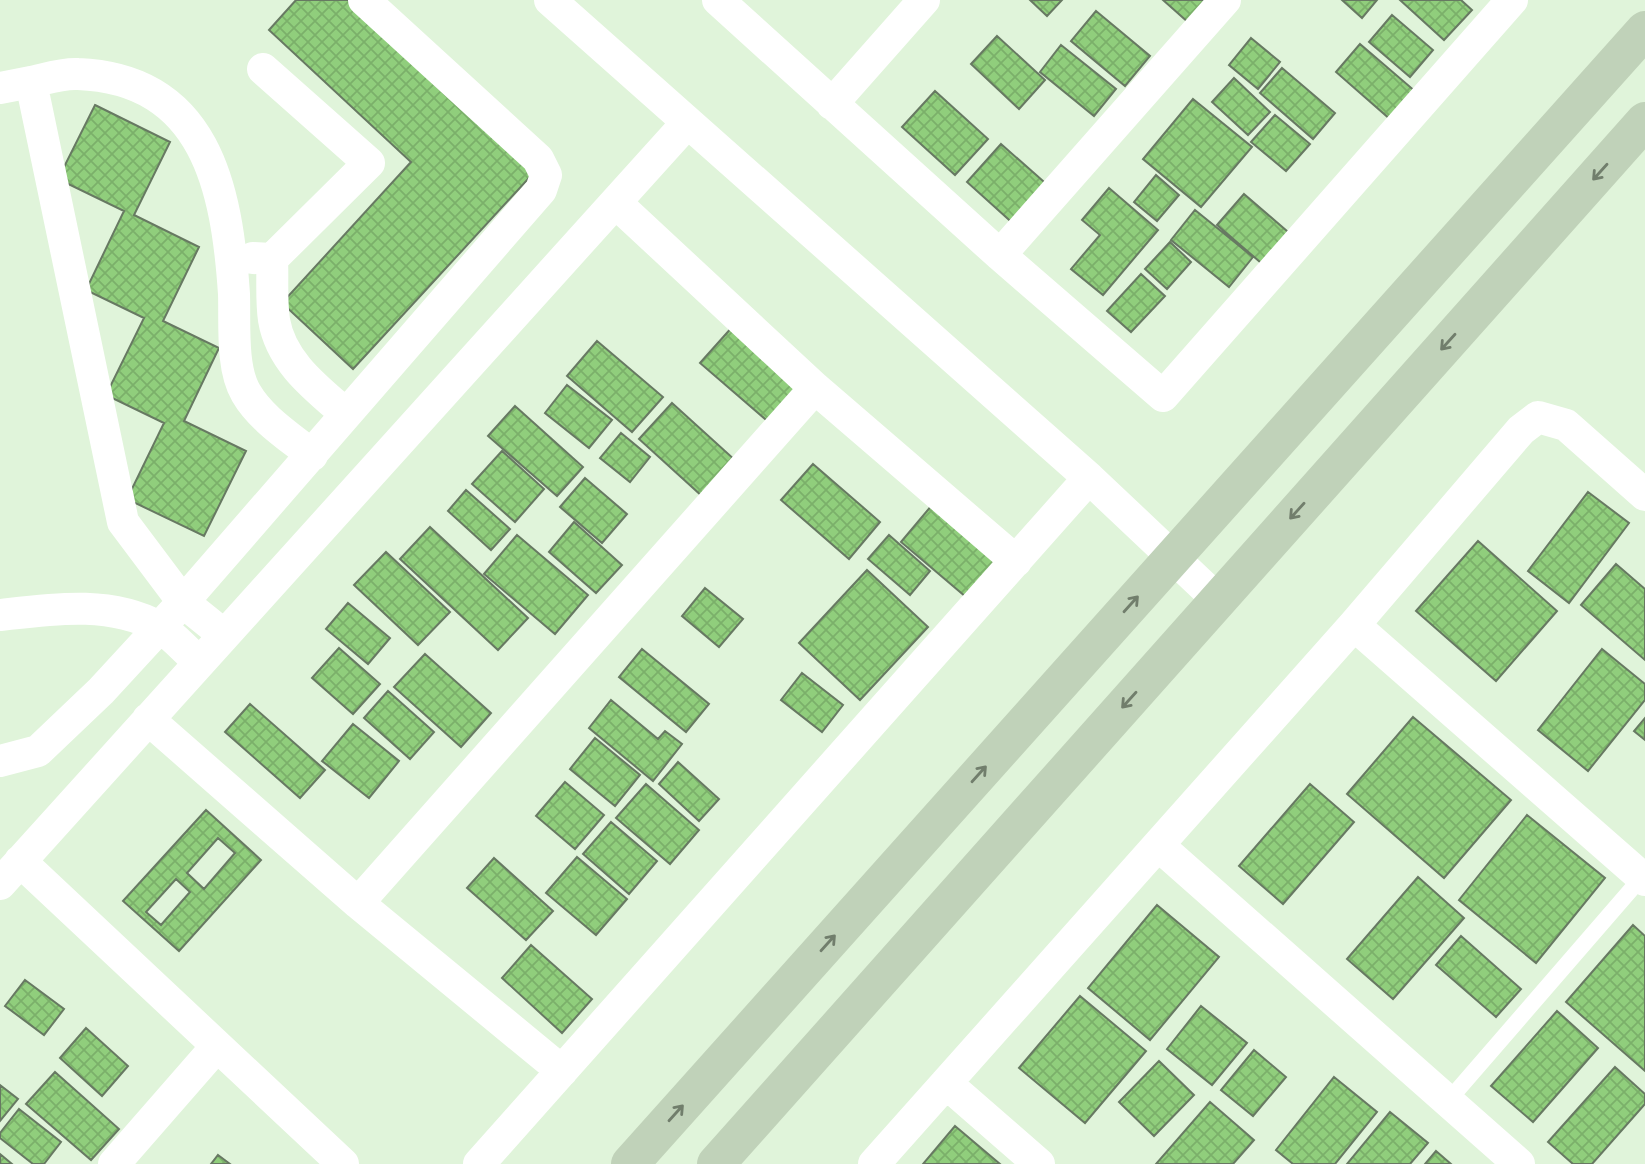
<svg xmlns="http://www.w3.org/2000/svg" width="1645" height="1164" font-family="Raleway,sans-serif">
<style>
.building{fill:url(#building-cross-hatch);stroke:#677962;stroke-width:2;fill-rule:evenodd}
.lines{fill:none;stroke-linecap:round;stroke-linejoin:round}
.lane{stroke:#fff;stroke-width:16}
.street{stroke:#fff;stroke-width:32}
.secondary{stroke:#c0d2b9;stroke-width:38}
.oneway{stroke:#717e6c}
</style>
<defs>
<pattern id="building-cross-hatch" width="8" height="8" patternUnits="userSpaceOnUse" patternTransform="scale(1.75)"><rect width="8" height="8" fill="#90ce7c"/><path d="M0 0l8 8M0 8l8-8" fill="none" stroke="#7bb06a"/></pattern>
</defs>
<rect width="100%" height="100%" fill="#e0f4da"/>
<path class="building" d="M296 0H360L540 166 353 369 282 303 411 162 269 30Z
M1030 0H1062L1047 16Z
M1163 0H1209L1189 23Z
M1342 0H1377L1362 18Z
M1400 0H1461L1472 10 1444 40Z
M1096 11 1150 56 1125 86 1071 41Z
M1392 15 1433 50 1410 77 1369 42Z
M997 36 1045 80 1019 109 971 64Z
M1251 38 1280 62 1258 89 1229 65Z
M1360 44 1416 92 1391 120 1336 72Z
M1061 45 1116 89 1094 116 1040 72Z
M1282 68 1335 113 1313 139 1260 93Z
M1234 78 1270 112 1248 135 1212 102Z
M935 91 988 139 955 175 902 127Z
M1193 99 1252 147 1201 207 1143 159Z
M95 105 170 142 134 215 199 247 163 321 219 348 184 421 246 451 204 536 127 499 164 423 106 395 144 318 86 290 124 211 58 179Z
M1275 115 1310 144 1286 171 1251 142Z
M1001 144 1051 188 1017 227 967 182Z
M1156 175 1179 195 1157 221 1134 202Z
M1109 188 1158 230 1103 295 1071 269 1100 235 1082 220Z
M1244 194 1294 237 1267 268 1217 225Z
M1195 210 1253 257 1229 287 1171 240Z
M1170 242 1191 262 1167 289 1145 269Z
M1141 274 1165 296 1131 332 1107 311Z
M734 325 806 386 772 425 700 363Z
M597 341 663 397 632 432 567 376Z
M567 385 612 420 589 448 545 413Z
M672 403 736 461 703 497 639 439Z
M515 406 583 467 557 496 488 436Z
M621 433 650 457 630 482 600 458Z
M502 451 544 489 515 522 472 484Z
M813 464 880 522 849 559 781 500Z
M585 478 627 514 602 543 560 507Z
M466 490 510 529 491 550 448 511Z
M1588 492 1629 523 1569 603 1528 571Z
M932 505 997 559 966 597 901 542Z
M574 522 622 565 596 593 549 552Z
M430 527 528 618 498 650 400 559Z
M517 535 588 595 555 634 484 574Z
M889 535 930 571 910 595 868 559Z
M1478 541 1557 611 1496 681 1416 611Z
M386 552 450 612 418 645 354 585Z
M1616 564 1645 589V660L1581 605Z
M867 570 928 627 860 700 799 643Z
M705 588 743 619 719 647 682 616Z
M348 603 390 638 368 664 326 629Z
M339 648 380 684 353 714 312 678Z
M642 649 709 704 686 732 619 677Z
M1602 649 1645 684V700L1588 771 1538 730Z
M425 654 491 713 461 747 394 687Z
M802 673 843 705 822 732 781 700Z
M388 691 434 732 410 759 364 718Z
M611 700 658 739 665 731 682 744 653 781 589 728Z
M250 704 325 770 300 798 225 732Z
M1413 717 1511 800 1444 878 1347 794Z
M1645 718V740L1634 731Z
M353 724 399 761 369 798 322 761Z
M595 738 640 775 615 806 570 769Z
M678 762 719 799 699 821 659 784Z
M565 782 604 815 575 849 536 816Z
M646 784 699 830 670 864 616 818Z
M1310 784 1354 822 1283 904 1239 866Z
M206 810 261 860 179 951 123 901ZM218 838 235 853 204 889 187 873ZM176 879 190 892 161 925 146 912Z
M1527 815 1605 878 1536 963 1459 900Z
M611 822 657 861 629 894 583 854Z
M577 857 627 899 596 935 546 893Z
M494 858 553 911 526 940 467 888Z
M1418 877 1464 918 1393 999 1347 959Z
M1157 905 1219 957 1150 1040 1088 988Z
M1633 925 1645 936V1071L1566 1002Z
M1461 936 1521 989 1496 1017 1436 965Z
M531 945 592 999 562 1033 502 978Z
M25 980 64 1009 44 1035 5 1006Z
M1080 996 1146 1051 1085 1123 1019 1068Z
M1201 1006 1247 1043 1212 1085 1167 1049Z
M1557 1011 1598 1048 1533 1122 1491 1086Z
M86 1028 128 1066 102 1096 60 1058Z
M1254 1050 1286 1077 1253 1116 1221 1090Z
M1159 1061 1194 1095 1154 1136 1119 1102Z
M1615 1067 1645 1094V1104L1592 1164H1573L1548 1142Z
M55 1072 119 1129 91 1160 26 1104Z
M1334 1077 1377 1112 1335 1164H1293L1276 1150Z
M0 1085 18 1099 0 1121Z
M1210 1102 1254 1140 1233 1164H1156Z
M19 1109 61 1142 44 1164H33L0 1138V1133Z
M1390 1112 1428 1143 1410 1164H1347Z
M955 1126 1000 1164H923Z
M1436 1151 1451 1164H1425Z
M0 1154 12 1164H0Z
M218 1155 230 1164H211Z"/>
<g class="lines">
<path class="lane" d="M1448 1101 1642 877"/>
<path class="street" d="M550 0 1089 478 1218 600
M718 0 1000 255 1163 396 1512 0
M263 69 369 163 272 259
M0 88 31 82
M832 104 924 0
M616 203 815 388 1016 561
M1000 255 1225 0
M253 258 272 259C273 279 271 300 274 320 281 362 316 388 346 414
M0 615C52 609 110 600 159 627 173 635 186 651 199 662
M1354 625 1645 880
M224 635 183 602 123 522 31 82C45 79 63 73 78 74 206 79 227 188 234 294 235 323 231 368 246 393 261 419 290 437 312 455
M148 719 358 903 562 1071
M0 761 38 751 101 691 183 602 541 190 546 175 538 159 364 0
M1158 845 1519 1164
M20 861 343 1164
M0 884 687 123
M358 903 815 388
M946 1083 1039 1164
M114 1164 217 1046
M479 1164 1089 478
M874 1164 1354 625 1521 430 1538 417 1566 425 1645 495"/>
<path class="secondary" d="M630 1164 1645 30
M716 1164 1645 121"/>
</g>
<defs><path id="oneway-shaft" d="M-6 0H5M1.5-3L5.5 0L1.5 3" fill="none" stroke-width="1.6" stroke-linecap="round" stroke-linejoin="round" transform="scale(1.75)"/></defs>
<g class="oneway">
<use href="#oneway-shaft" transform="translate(1600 172) rotate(132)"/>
<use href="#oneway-shaft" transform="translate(1448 342) rotate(132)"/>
<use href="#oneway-shaft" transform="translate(1297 511) rotate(132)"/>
<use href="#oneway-shaft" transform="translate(1131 604) rotate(-48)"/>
<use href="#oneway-shaft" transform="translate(1129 700) rotate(132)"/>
<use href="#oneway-shaft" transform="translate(979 774) rotate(-48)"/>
<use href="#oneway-shaft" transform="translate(828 943) rotate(-48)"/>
<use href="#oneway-shaft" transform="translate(676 1113) rotate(-48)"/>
</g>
</svg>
